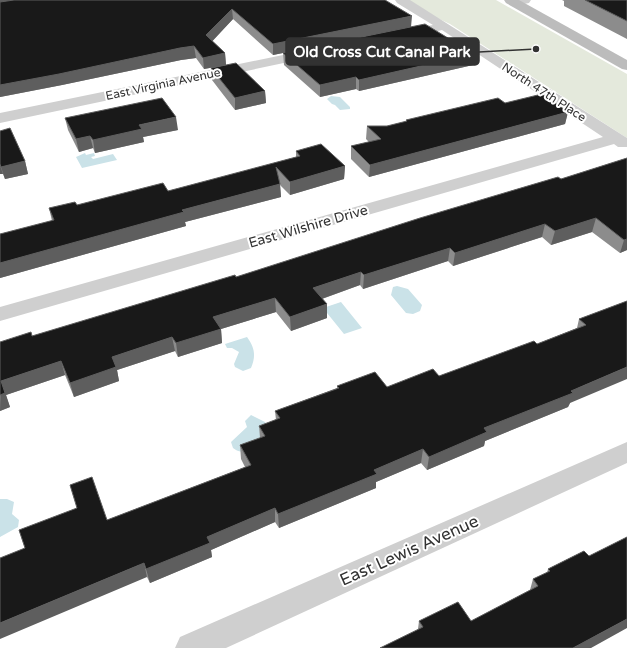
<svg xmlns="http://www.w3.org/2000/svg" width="627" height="648" font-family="'Varela Round',sans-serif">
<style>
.green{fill:#e4e9dc}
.water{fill:#cae2e8}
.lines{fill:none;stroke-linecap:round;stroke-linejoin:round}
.street{fill:#cfcfcf;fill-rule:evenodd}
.secondary{fill:#bcbcbc;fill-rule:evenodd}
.wall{fill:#8c8c8c}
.shaded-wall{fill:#5e5e5e}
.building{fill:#191919;stroke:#5e5e5e}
.labels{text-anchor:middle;stroke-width:4;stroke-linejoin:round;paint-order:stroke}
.far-street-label{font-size:12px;fill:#323232;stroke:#fff}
.street-label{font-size:14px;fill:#323232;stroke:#fff}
.near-street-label{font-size:17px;fill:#323232;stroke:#fff}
.leader{fill:none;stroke:#323232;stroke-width:1.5}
.callout-dot{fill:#323232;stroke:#fff;stroke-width:1.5}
.callout{fill:#323232;stroke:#323232;stroke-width:1.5}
.callout-label{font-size:15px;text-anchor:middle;font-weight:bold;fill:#fff}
</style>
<rect width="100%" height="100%" fill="#fff"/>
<path class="green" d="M409 0H496L627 74V138L450 24 435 17Z"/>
<path class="water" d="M331 96 340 97 350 107V109L340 110 335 105 332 104 327 99Z
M85 153 86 155 94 153 95 156 91 157 93 159 113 154 117 160 82 168 76 157Z
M397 286 408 289 422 305 420 311 413 314 406 313 391 295 393 287Z
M341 302 362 328 344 334 323 308Z
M247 337C255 348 256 356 251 368L243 371 235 367 234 364 239 352 232 348H227L225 344Z
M251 415 265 422 268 425C263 434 254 448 245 451 240 453 236 450 233 448L231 442 247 427 245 421Z
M0 499H7L14 502 12 514 19 520 18 527 0 537Z"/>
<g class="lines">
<path class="street" d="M395 0H410L627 138V147H618L614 144 0 321V307L603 137 442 30 403 39 398 38 396 35 398 32 433 25 397 3Z
M509 0H531L529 3 514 6 510 5 508 2Z
M312 49 317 50 319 53 317 56 0 123V113Z
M627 442V463L226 648H175L180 637Z"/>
<path class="secondary" d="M504 0H519L627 60V70L622 69 506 3Z"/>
</g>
<path class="wall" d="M0 0H385L411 27 273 55 233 19 212 41 225 53 226 65 204 69 196 58 181 60 62 85 0 97Z
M562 0H627V39L564 6V1Z
M283 53 474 54 473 65 359 91 356 89 320 97 284 65Z
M211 68 265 91 266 103 235 110 212 80Z
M505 103 568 112 565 124 369 177 351 159V146L369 142 366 139 367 126H387L406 122V120Z
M65 118 178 130 143 137 144 142 95 153 93 148 79 152 68 130Z
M0 131 25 161 28 174 5 179 3 174H0Z
M296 151 345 166 344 179 290 195 280 185 281 197 185 222 186 226 0 278V234L52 221 49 208 77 205 168 191 296 157Z
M627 158V250L620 253 592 232 551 245 542 237 453 266 448 261 363 289 360 285 322 299 327 318 291 331 276 312 221 329 222 343 178 357 175 351 117 370 119 381 74 397 65 375 6 395 10 407 0 411V342L32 336 236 277 561 179Z
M627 301 570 403 568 407 485 441 484 446 427 470 421 463 376 482V488L279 528 275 522 211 550 212 557 150 583 147 577 107 520 245 467 241 459 240 445 260 438 259 426 276 420 275 411 337 388V386L387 387 439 376 537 344 577 328 579 319Z
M584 551 591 648 418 629 419 621H471L530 590 533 579 547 573 548 569Z"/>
<path class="shaded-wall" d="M0 0H17L0 2Z
M232 9 233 19 207 47 206 35Z
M412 16 411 27 273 55V44Z
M194 46 196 58 181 60 62 85 0 97V85L180 48Z
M225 53 226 65 204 69 203 58Z
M474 54 473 65 359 91V80Z
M356 77V89L320 97V85Z
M265 91 266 103 235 110V98Z
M568 112 565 124 369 177 370 165Z
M176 117 178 130 143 137 144 142 95 153 93 140 139 125Z
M90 136 93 148 79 152 76 139Z
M25 161 28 174 5 179 1 167Z
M0 165 3 174H0Z
M345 166 344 179 290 195V182Z
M280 184 281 197 185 222 186 226 0 278V263L182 210Z
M596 218 592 232 551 245 555 231Z
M545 224 542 237 453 266 455 253Z
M627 239V250L620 253 624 240Z
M450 248 448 261 363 289 364 275Z
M361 272 360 285 313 302V288Z
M275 298 276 312 221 329 222 343 178 357 176 343 213 317Z
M327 304V318L291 331 290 317Z
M172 337 175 351 117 370 119 381 74 397 70 383 112 357Z
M61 361 65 375 6 395 10 407 0 411 1 381Z
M627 367V379L570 403 568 407 485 441 484 446 427 470 429 457 484 428 571 391Z
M423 449 421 463 376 482V488L279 528 278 514 374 470Z
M275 508V522L211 550 212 557 150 583 146 569 207 537Z
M144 563 147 577 0 639V623Z
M627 619V628L591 648H573Z"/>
<path class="building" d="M14 0H385L412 16 273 44 232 9 206 35 225 53 203 58 194 46 180 48 59 74 0 85V2Z
M585 0H627V21Z
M425 24 474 54 359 80 356 77 320 85 283 53Z
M236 63 265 91 235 98 211 68Z
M542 94 568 112 370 165 351 146 381 139 367 126H387L407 121 406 120 498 98 505 103Z
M162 98 176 117 139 125 142 129 93 140 90 136 76 139 65 118Z
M10 128 25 161 1 167 0 164V131Z
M321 144 345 166 290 182 276 167 280 184 182 210 184 212 0 263V234L54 220 49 208 75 202 77 205 163 183 168 191 300 156 296 151Z
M627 158V239L624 240 596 218 555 231 545 224 455 253 450 248 364 275 361 272 313 288 327 304 290 317 275 298 213 317 221 329 176 343 172 337 112 357 116 367 70 383 61 361 1 381 5 393 0 395V342L31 332 32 336 235 275 236 277 420 218 558 177 561 179Z
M627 301V367L571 391 573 393 484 428 487 432 429 457 423 449 374 470 377 474 278 514 275 508 207 537 210 543 146 569 144 563 0 623V558L25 548 19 530 77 508 70 485 92 477 107 520 251 465 240 445 265 436 259 426 280 418 275 411 339 388 337 386 375 372 387 387 433 369 439 376 534 341 537 344 586 325 579 319Z
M627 537V619L573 648H380L423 627 419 621 458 602 471 621 538 586 533 579 550 571 548 569 584 551 589 556Z"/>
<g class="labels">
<g class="far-street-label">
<text transform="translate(163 84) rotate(-12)" y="4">East Virginia Avenue</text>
<text transform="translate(544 92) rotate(33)" y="4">North 47th Place</text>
</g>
<g class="street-label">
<text transform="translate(308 226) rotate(-16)" y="5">East Wilshire Drive</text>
</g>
<g class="near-street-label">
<text transform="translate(409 550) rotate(-24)" y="6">East Lewis Avenue</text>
</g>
</g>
<path class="leader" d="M536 49L479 52"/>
<circle class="callout-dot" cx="536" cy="49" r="4"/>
<rect class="callout" x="286" y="38" width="193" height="27" rx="4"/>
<g class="callout-label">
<text x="382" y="57">Old Cross Cut Canal Park</text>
</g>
</svg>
